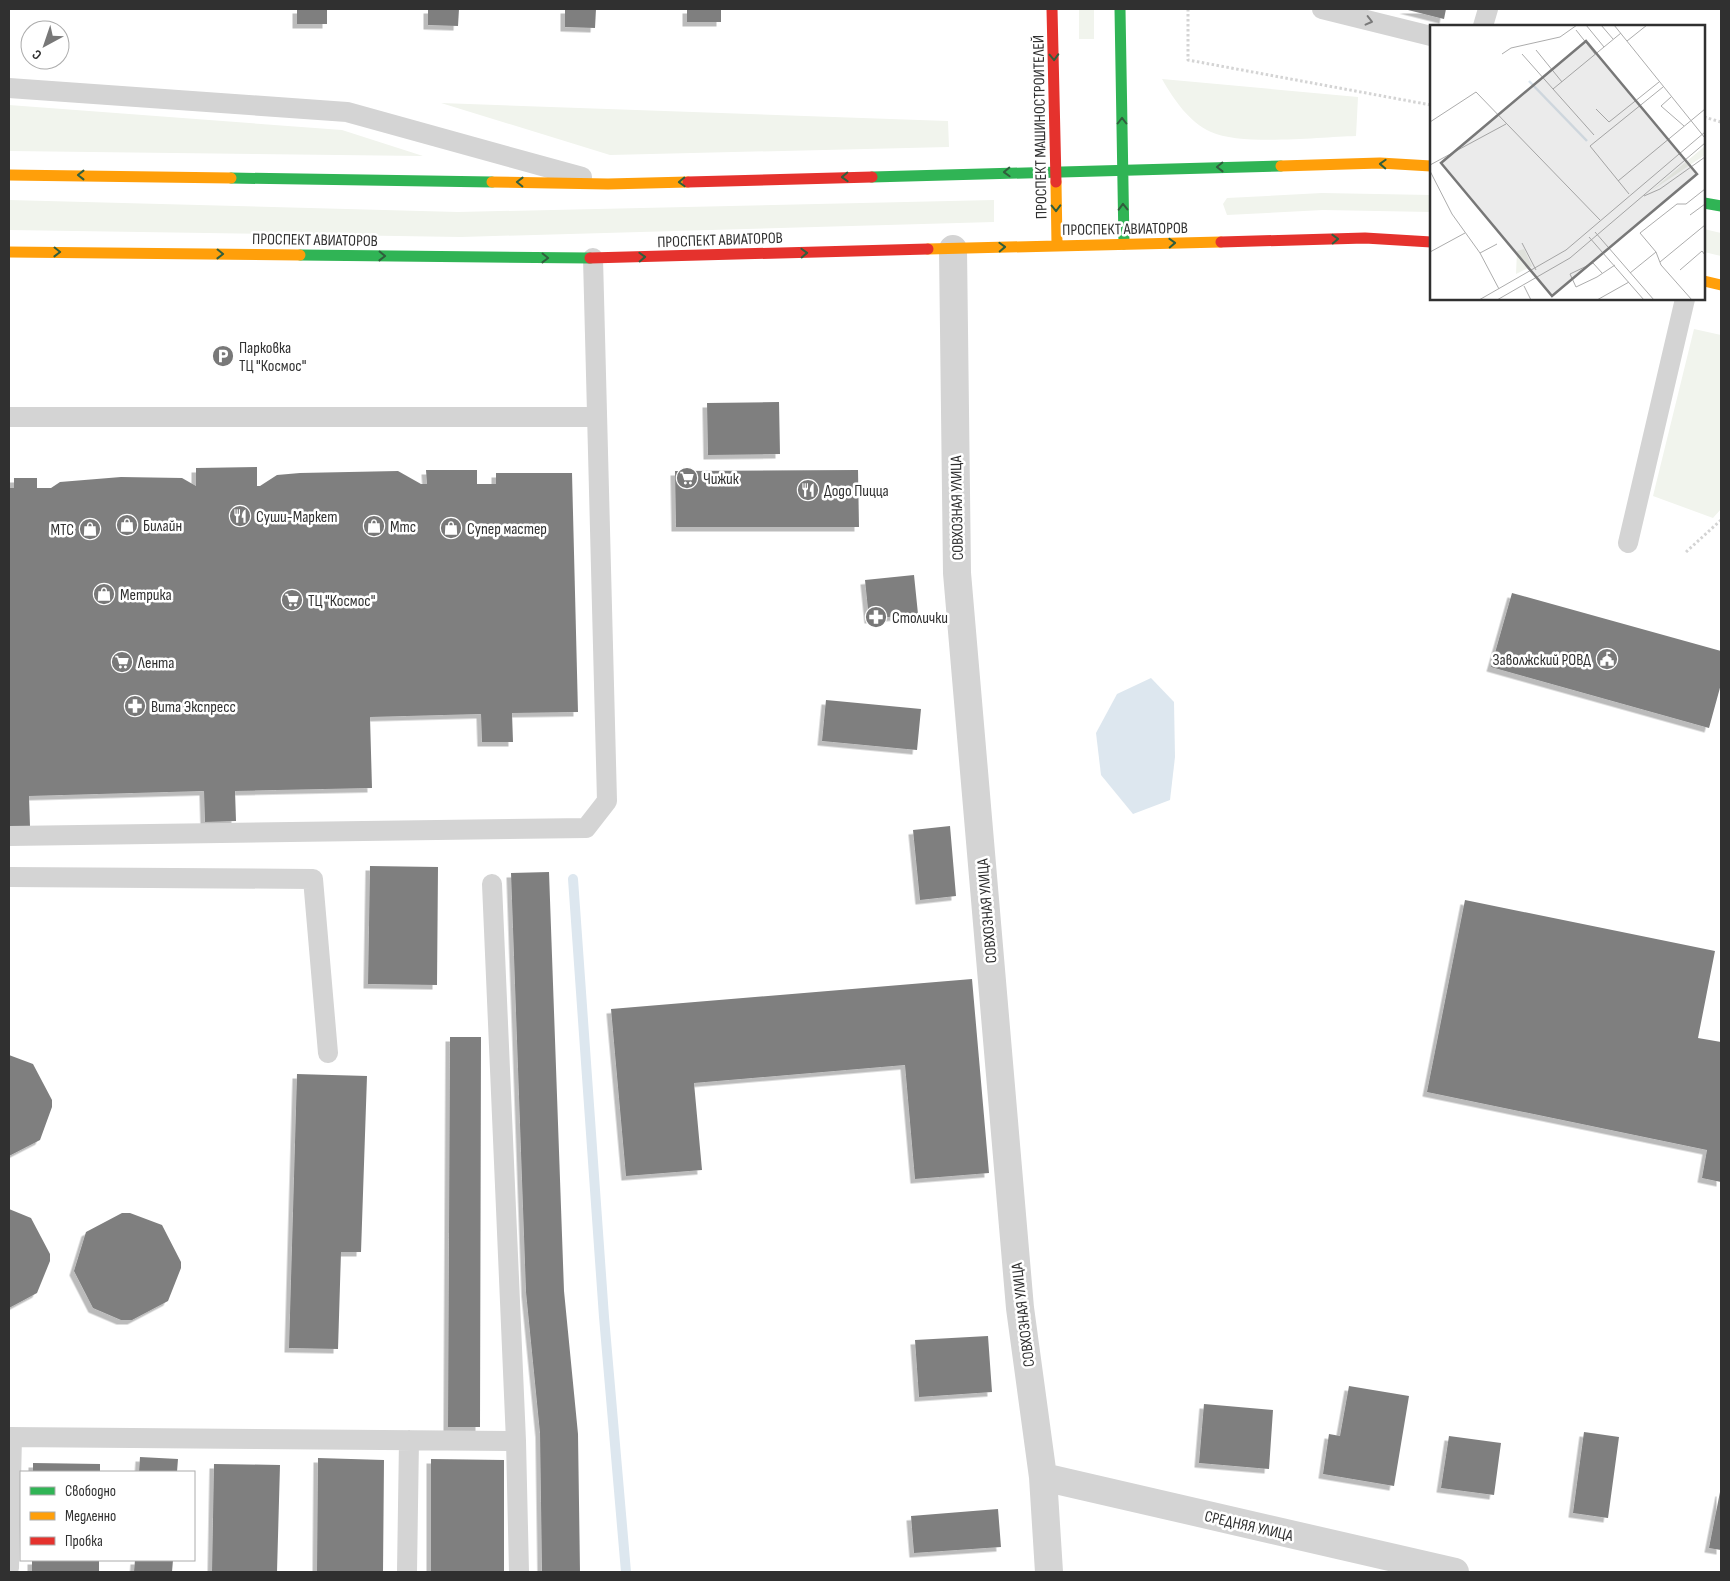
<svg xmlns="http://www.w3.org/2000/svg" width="1730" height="1581" font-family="'Sofia Sans Condensed',sans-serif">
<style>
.green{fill:#f1f4ed}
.water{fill:#dde7ef}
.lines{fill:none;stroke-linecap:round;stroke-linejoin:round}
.stream{stroke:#dde7ef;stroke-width:10}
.building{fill:#7f7f7f;filter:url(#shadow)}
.path{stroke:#d4d4d4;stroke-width:3;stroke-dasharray:2.5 2.5;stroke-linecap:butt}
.lane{stroke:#d4d4d4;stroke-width:20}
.street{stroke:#d4d4d4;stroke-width:28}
.fast{stroke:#30b455;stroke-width:11}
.slow{stroke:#ff9f0a;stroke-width:11}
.jam{stroke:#e5322d;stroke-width:11}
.oneway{stroke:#7a7a7a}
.oneway2{stroke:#305e3d}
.labels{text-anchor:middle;stroke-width:5;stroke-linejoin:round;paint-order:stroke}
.street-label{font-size:16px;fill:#303030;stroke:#fff}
.poi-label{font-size:16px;fill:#303030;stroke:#fff;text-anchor:start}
.inset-river{fill:none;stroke:#dde7ef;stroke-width:2.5}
.inset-road{fill:none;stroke:#acacac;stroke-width:1}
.view{fill:#787878;fill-opacity:0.15;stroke:#787878;stroke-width:2.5}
.inset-edge{fill:none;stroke:#303030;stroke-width:2.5}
</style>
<defs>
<filter id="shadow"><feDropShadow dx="-4.5" dy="4.5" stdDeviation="0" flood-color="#0004"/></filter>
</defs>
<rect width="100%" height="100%" fill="#fff"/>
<path class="green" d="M1079 9H1094V39H1079Z
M1162 79 1358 97 1356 136C1320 137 1241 146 1211 132 1189 122 1174 100 1162 79Z
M441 103 948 121 949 147 610 155Z
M9 105 342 130 423 156 9 151Z
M1322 193 1431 195V212L1323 210 1227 215 1223 204 1227 198Z
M9 200 458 212 994 200V222L461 237 9 230Z
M1704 229 1721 233V256L1704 252Z
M1694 329 1721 335V509L1713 518 1653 496Z"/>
<path class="water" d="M1151 678 1174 702 1175 757 1170 800 1133 814 1101 775 1096 733 1117 694Z"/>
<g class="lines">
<path class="stream" d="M573 879 604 1317 626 1572"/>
</g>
<path class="building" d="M297 9H327V24H297Z
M428 9H459L458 26 428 25Z
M565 9H596L595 28 565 27Z
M687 9H721V22H687Z
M1404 9H1446L1444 19Z
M779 402 780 454 708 455 707 403Z
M257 467V486H260L277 475 300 473 398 471 421 484H427L426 470H477V484H496V473H572L578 712 512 713 513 742H482L481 714 370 717 372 788 235 791 236 821 205 822 204 791 29 796 30 826 9 827V488H14V478H37V488H51L60 482 121 477 182 478 196 486V468Z
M858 470 859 527H676L675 471Z
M914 575 918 614 869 619 865 580Z
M1512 593 1721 651V684L1709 728 1491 667Z
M826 700 921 709 917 750 822 741Z
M950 826 956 896 920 900 913 830Z
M370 866 438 867 437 985 368 984Z
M549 872 564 1291 578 1434 580 1572H542L540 1433 526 1292 511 873Z
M1465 900 1715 951 1698 1038 1721 1042V1182L1702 1178 1707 1150 1427 1092Z
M972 979 989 1173 915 1179 905 1065 694 1083 702 1170 626 1176 611 1009Z
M450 1037H481L480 1427H448Z
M9 1055 33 1064 52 1100V1107L40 1140 9 1156Z
M297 1074 367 1076 361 1252H341L338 1349 289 1348Z
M9 1209 31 1218 50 1254V1261L37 1293 9 1308Z
M122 1213H130L162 1225 181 1262V1268L168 1301 132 1320H121L93 1308 74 1271 86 1232Z
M988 1336 992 1392 919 1397 915 1340Z
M1349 1386 1409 1396 1394 1486 1323 1474 1329 1434 1340 1436Z
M1204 1404 1273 1410 1269 1469 1199 1463Z
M1584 1432 1619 1437 1608 1518 1573 1513Z
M1449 1436 1501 1443 1494 1495 1441 1488Z
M140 1457 178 1459 177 1472H139Z
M318 1458 384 1460 383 1572H317Z
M431 1459 504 1460V1572H431Z
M33 1463 100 1464V1472H33Z
M214 1464 280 1465 277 1572H212Z
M1720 1492H1721V1550L1709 1548Z
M998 1509 1001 1547 914 1553 911 1516Z
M32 1560H99V1572H32Z
M135 1560H173L172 1572H134Z"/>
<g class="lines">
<path class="path" d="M1188 9V60L1431 105
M1704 117 1721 122
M1686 552 1721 520"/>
<path class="lane" d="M1322 9 1431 36
M1483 26 1488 9
M9 88 347 112 582 177
M9 417H597
M1628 543 1685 299
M9 836 586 828 607 801 593 258
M9 877 313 879 328 1053
M9 1437 516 1441 492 884
M516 1441 519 1572
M9 1568 12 1437
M407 1572 409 1440"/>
<path class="street" d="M953 249 957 573 1020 1308 1043 1477 1049 1572
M1043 1477 1455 1572"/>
<path class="fast" d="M1120 9 1124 244
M872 177 1281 166
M231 178 492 182
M1704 203 1721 206
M300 255 590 258"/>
<path class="slow" d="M1281 166 1380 163 1431 166
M9 175 231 178
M492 182 608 184 688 182
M1056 182 1057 245
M928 249 1221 242
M9 252 300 255
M1704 281 1721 285"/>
<path class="jam" d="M1052 9 1056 182
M688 182 872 177
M1221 242 1365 238 1431 242
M590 258 928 249"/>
</g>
<defs><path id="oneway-chevron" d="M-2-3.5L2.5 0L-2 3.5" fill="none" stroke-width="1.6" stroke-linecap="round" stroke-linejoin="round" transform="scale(1.25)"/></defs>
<use class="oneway" href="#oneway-chevron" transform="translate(1369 21) rotate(14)"/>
<g class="oneway2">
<use href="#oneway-chevron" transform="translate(1054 57) rotate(88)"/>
<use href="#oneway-chevron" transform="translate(1122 121) rotate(-90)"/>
<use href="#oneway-chevron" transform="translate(1383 164) rotate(-178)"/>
<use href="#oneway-chevron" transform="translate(1220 167) rotate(179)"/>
<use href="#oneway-chevron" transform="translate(1007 172) rotate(178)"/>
<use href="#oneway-chevron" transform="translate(81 175) rotate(-180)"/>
<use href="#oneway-chevron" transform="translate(845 177) rotate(178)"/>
<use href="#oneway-chevron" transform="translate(520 182) rotate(-179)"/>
<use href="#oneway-chevron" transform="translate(682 182) rotate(178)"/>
<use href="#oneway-chevron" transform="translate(1123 207) rotate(-91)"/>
<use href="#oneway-chevron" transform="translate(1056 208) rotate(89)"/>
<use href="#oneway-chevron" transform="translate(1335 239) rotate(-2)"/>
<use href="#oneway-chevron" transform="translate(1172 243) rotate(-2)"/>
<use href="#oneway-chevron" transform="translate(1002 247) rotate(-2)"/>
<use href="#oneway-chevron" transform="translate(57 252) rotate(1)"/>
<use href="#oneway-chevron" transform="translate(804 253) rotate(-2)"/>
<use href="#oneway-chevron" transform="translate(220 254) rotate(1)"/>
<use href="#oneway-chevron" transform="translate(382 256) rotate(1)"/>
<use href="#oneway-chevron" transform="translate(642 257) rotate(-2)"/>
<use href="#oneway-chevron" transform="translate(545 258) rotate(1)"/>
</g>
<defs>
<g id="parking-disc" transform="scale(1.125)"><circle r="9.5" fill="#787878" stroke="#fff"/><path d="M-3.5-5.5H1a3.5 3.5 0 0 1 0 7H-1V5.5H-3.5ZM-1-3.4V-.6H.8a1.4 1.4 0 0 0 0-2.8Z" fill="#fff"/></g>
<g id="supermarket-disc" transform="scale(1.125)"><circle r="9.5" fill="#787878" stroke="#fff"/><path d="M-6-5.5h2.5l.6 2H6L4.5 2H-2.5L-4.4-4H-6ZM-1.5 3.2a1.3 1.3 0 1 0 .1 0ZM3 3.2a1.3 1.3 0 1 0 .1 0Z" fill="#fff"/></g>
<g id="restaurant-disc" transform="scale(1.125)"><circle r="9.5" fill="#787878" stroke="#fff"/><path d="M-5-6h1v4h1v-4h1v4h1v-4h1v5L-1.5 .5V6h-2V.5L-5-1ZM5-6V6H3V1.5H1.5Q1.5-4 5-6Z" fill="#fff"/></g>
<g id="shop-disc" transform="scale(1.125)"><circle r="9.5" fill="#787878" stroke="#fff"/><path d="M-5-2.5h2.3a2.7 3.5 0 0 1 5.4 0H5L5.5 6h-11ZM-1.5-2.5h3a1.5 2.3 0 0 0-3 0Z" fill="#fff"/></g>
<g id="pharmacy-disc" transform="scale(1.125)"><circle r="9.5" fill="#787878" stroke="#fff"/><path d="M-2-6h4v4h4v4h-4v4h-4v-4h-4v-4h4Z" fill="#fff"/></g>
<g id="civic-disc" transform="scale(1.125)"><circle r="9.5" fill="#787878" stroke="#fff"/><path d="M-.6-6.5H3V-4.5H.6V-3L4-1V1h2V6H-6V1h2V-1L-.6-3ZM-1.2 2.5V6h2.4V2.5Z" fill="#fff"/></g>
</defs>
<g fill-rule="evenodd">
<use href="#parking-disc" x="223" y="356"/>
<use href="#supermarket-disc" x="687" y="478"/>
<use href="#restaurant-disc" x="808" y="490"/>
<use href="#restaurant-disc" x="240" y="516"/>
<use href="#shop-disc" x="127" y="525"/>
<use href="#shop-disc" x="374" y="526"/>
<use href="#shop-disc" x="451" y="528"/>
<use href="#shop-disc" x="90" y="529"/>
<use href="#shop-disc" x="104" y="594"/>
<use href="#supermarket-disc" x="292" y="600"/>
<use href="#pharmacy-disc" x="876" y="617"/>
<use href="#civic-disc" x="1607" y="659"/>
<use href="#supermarket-disc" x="122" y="662"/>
<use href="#pharmacy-disc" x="135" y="706"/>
</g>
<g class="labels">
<g class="street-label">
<text transform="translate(1039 127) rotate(-91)" y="6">ПРОСПЕКТ МАШИНОСТРОИТЕЛЕЙ</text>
<text transform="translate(1125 228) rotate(-1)" y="6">ПРОСПЕКТ АВИАТОРОВ</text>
<text transform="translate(315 239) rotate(1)" y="6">ПРОСПЕКТ АВИАТОРОВ</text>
<text transform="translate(720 239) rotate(-2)" y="6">ПРОСПЕКТ АВИАТОРОВ</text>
<text transform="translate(956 508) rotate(-91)" y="6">СОВХОЗНАЯ УЛИЦА</text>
<text transform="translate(986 911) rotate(-95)" y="6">СОВХОЗНАЯ УЛИЦА</text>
<text transform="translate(1022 1315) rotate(-97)" y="6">СОВХОЗНАЯ УЛИЦА</text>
<text transform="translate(1249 1525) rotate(13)" y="6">СРЕДНЯЯ УЛИЦА</text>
</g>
<g class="poi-label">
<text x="239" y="353">Парковка<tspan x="239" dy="18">ТЦ "Космос"</tspan></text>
<text x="703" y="484">Чижик</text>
<text x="824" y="496">Додо Пицца</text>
<text x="256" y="522">Суши-Маркет</text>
<text x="143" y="531">Билайн</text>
<text x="390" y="532">Мтс</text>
<text x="467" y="534">Супер мастер</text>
<text x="74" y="535" text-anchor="end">МТС</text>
<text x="120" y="600">Метрика</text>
<text x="308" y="606">ТЦ "Космос"</text>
<text x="892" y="623">Столички</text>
<text x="1591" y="665" text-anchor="end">Заволжский РОВД</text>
<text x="138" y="668">Лента</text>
<text x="151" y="712">Вита Экспресс</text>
</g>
</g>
<g transform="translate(1430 25)">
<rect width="275" height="275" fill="#fff"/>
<path d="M275 121V130L221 166ZM94 224 102 241 86 249 87 226Z" fill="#f1f4ed"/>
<path class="inset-river" d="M99 56 157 116"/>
<path class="inset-road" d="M156 0 174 22M171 0 183 14M184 0 275 113M146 5 165 29M197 16 217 0M106 25 132 57M72 29 81 23 130 12 147 0M92 29 123 64M241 72 231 81 254 101M166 84 179 97 229 57M0 97 46 67 170 195M164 110 123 64 191 8M0 140 76 99M0 146 22 189 50 228 69 264M188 156 275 84M199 169 160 121 233 62M214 171 230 164 275 132M260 190 275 179M165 207 224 275M159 212 214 275M92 218 106 245M0 227 35 208M226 227 231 240 262 275M50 228 67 219M230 237 275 200M250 245 272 226 275 230M172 248 163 238 140 249 146 262 167 252 185 240M200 248 226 227 210 208 247 179H256L275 164M94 261 101 275M49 275 136 225 275 107M67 275 140 233 275 118M167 275 199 257"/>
<path class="view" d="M156 16 267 149 122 271 11 138Z"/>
<rect width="275" height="275" class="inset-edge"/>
</g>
<rect width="1730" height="1581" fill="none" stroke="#303030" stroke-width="20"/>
<rect x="20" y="1471" width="175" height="90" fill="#ffffff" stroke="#acacac"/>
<rect x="30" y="1487" width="25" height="8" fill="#30b455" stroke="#acacac"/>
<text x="65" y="1496" font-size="15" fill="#303030">Свободно</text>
<rect x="30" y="1512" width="25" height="8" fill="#ff9f0a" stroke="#acacac"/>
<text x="65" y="1521" font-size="15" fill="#303030">Медленно</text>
<rect x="30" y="1537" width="25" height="8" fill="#e5322d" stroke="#acacac"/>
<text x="65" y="1546" font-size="15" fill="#303030">Пробка</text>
<g transform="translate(45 45) rotate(220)"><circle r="24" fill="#ffffff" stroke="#acacac"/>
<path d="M0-4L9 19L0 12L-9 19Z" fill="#787878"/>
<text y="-8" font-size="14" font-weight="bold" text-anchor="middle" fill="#303030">С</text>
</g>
</svg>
